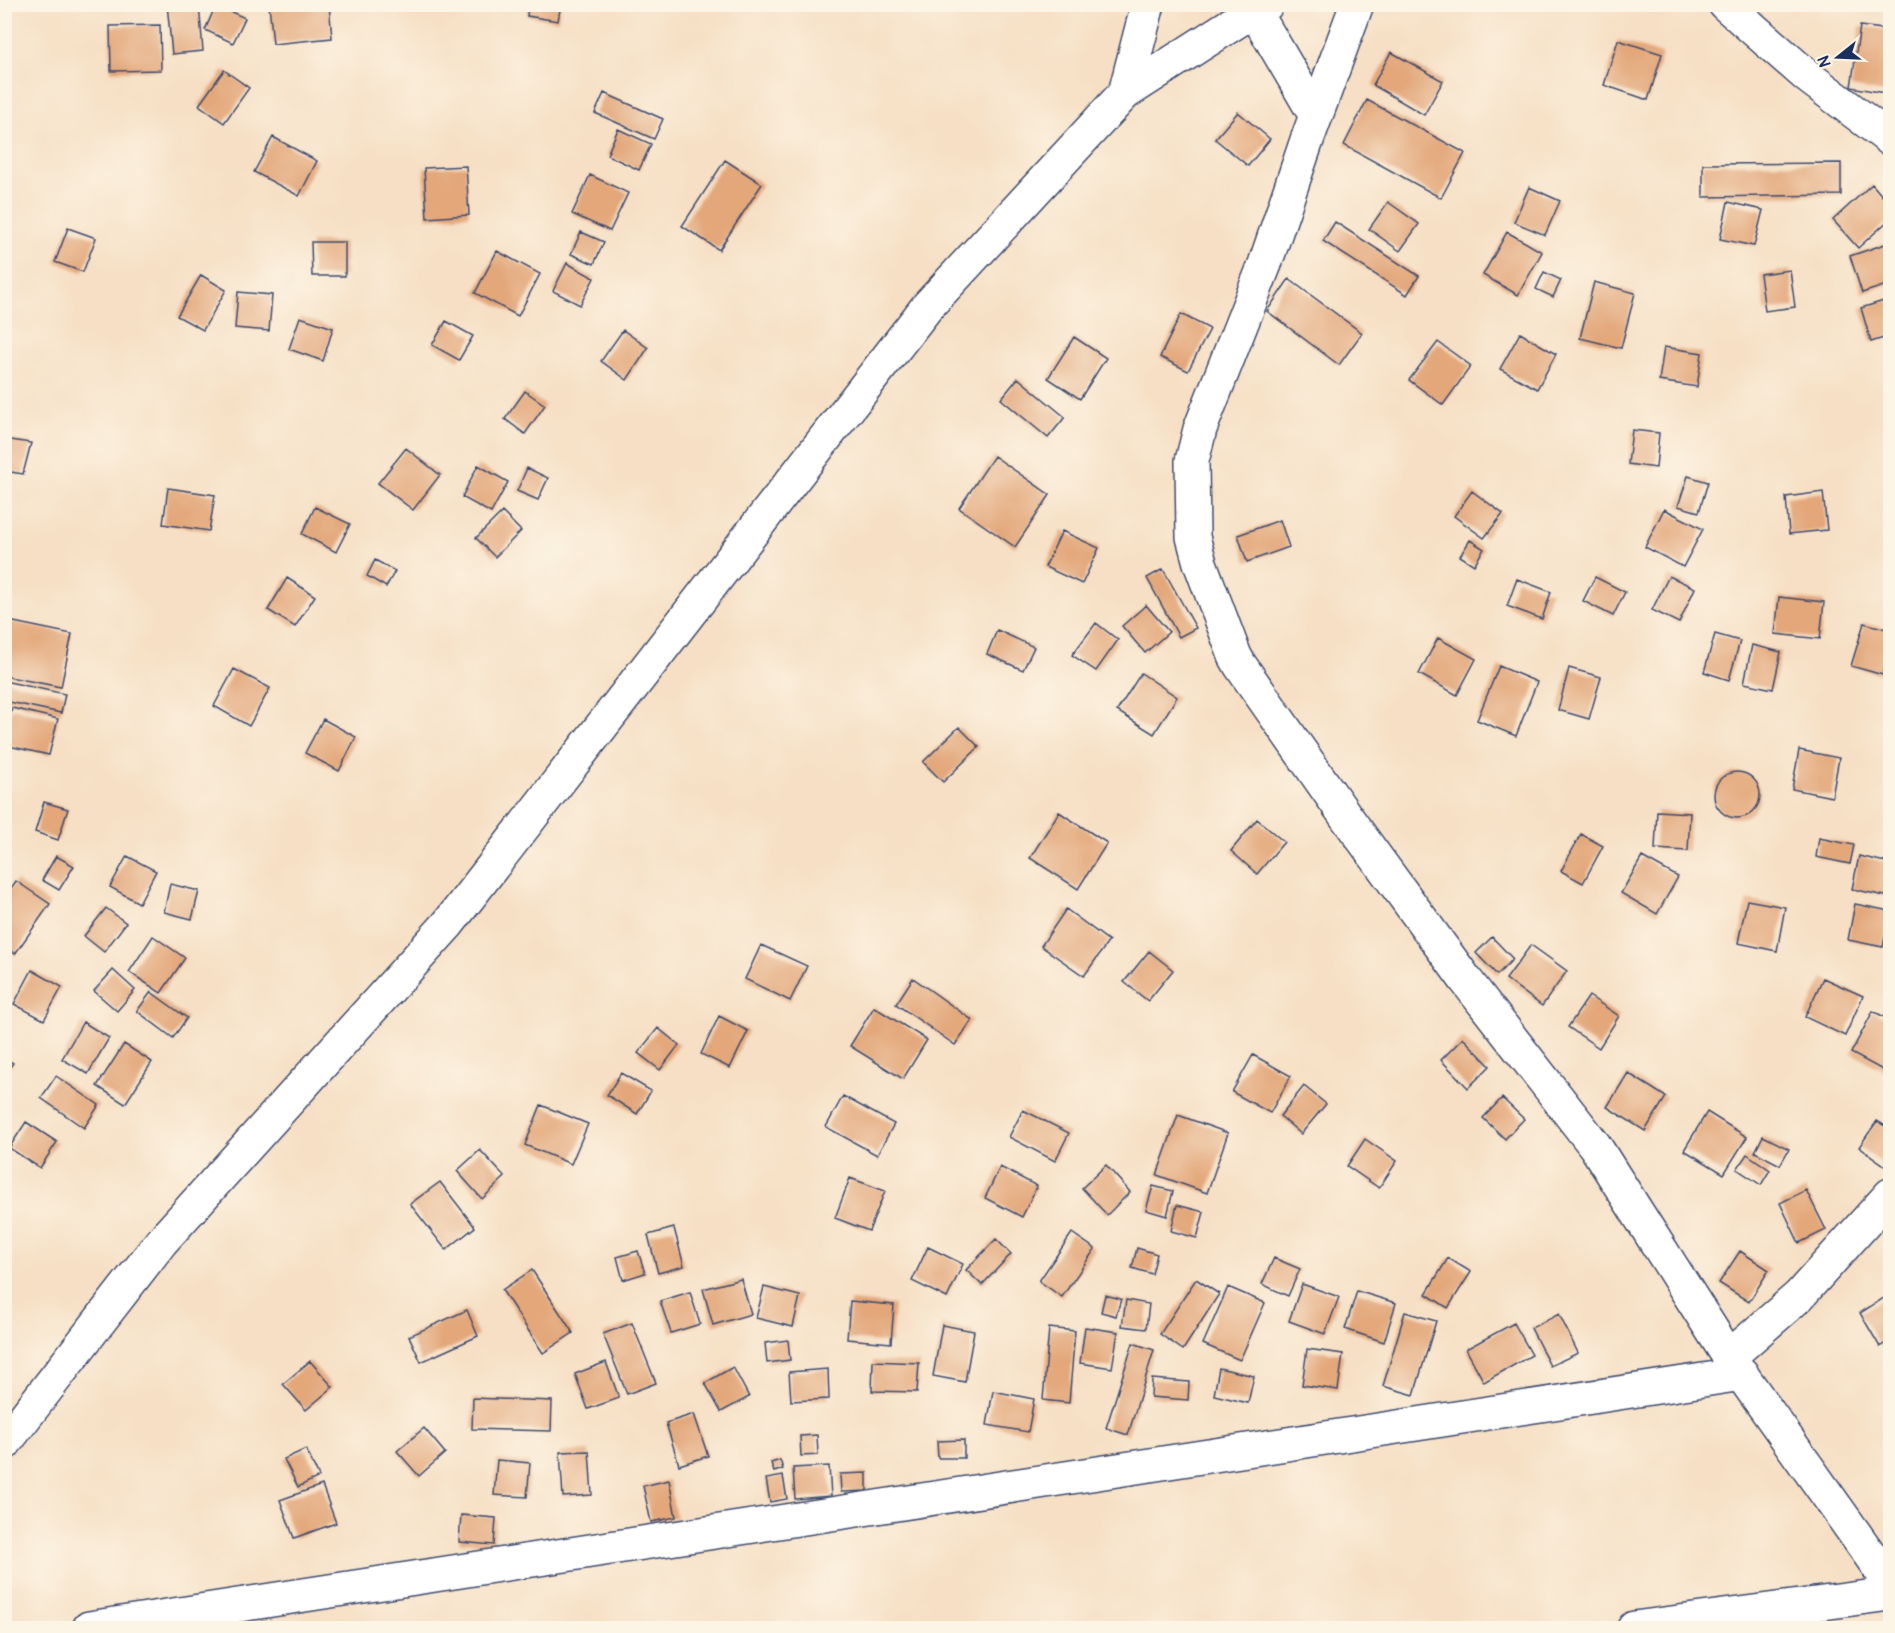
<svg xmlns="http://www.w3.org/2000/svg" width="1895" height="1633" font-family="Pangolin,sans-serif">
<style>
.building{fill:#e3a77a}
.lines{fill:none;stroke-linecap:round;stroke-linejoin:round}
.minor-casing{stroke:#3c496d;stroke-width:36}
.minor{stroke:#fff;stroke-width:33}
</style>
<rect width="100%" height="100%" fill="#fcf5e5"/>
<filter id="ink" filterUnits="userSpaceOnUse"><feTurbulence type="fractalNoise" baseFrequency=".0167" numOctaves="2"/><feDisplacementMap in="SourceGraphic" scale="12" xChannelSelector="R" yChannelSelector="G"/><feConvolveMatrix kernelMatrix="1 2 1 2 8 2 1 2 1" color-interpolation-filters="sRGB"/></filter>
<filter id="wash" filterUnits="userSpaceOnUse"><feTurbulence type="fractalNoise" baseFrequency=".008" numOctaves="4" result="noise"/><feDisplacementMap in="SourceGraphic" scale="24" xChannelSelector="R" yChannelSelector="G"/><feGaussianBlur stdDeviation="1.35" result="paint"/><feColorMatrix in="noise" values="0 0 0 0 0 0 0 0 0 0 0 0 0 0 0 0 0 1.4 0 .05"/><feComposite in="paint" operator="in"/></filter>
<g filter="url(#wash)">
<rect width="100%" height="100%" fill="#f6dfc4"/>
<g id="blocks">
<path class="building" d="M167 4H199L203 51 172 54Z
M269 4H329L332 38 273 44Z
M528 4H561L558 21 527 16Z
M216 5 245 18 233 43 205 30Z
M160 25 161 70 111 71 110 26Z
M1860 26 1890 30V94L1851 87Z
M1618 40 1662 54 1648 100 1604 85Z
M1391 52 1443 81 1424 115 1373 85Z
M224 70 249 88 224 123 199 105Z
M604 93 663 119 654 139 595 113Z
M1367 100 1465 153 1441 198 1344 145Z
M1238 112 1270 139 1248 166 1215 139Z
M618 129 651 144 639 170 607 155Z
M273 137 317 161 299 196 254 172Z
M725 160 762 184 719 250 682 226Z
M1841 163V195L1703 197V164Z
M466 166 469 215 427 218 424 168Z
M590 175 628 193 610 231 572 214Z
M1872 184 1890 205V219L1858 248 1833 220Z
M1529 187 1560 201 1545 235 1514 222Z
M1388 202 1419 224 1400 251 1369 229Z
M1728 202 1763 210 1754 246 1720 239Z
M1335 222 1419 276 1407 295 1323 241Z
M68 228 96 238 83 272 55 262Z
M581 232 604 242 594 264 571 254Z
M1507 232 1542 252 1518 295 1483 275Z
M311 242H345V276H312Z
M1888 243 1890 252V284L1862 293 1850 256Z
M497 251 540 274 518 316 475 293Z
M567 263 594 278 580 305 553 291Z
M1790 270 1795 307 1765 311 1760 274Z
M1544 272 1561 280 1553 297 1536 289Z
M201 275 226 290 203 330 177 316Z
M1289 279 1362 333 1339 365 1267 311Z
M1594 282 1635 293 1621 348 1580 338Z
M238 292 272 295 269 331 235 328Z
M1890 299V336L1871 342 1861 308Z
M1181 314 1210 329 1188 371 1160 357Z
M300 317 333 328 323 361 289 349Z
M446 321 473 336 459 360 432 345Z
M623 330 648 348 627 380 601 361Z
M1520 333 1556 354 1537 389 1500 369Z
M1074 337 1106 358 1080 399 1048 378Z
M1438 342 1471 366 1443 405 1409 380Z
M1664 347 1702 353 1697 387 1659 381Z
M1018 378 1065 417 1048 438 1001 399Z
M525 391 545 405 525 434 505 419Z
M1632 430 1659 433 1656 468 1628 464Z
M4 439 31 443 23 474 4 471Z
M406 448 440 475 413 510 378 483Z
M994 456 1050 495 1015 547 959 508Z
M478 465 508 482 491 513 462 497Z
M527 468 548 478 538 500 517 491Z
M1688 476 1708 482 1699 512 1678 506Z
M168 488 215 495 209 531 163 524Z
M1472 491 1503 514 1484 538 1454 516Z
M1823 492 1827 530 1789 534 1786 497Z
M315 507 350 524 336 552 302 534Z
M1664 509 1703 529 1683 567 1645 547Z
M502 512 521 531 495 557 476 538Z
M1280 520 1289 547 1247 562 1238 535Z
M1062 531 1099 548 1082 584 1045 567Z
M1470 540 1484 549 1474 565 1460 556Z
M375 560 395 571 386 587 367 576Z
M1163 569 1196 628 1179 637 1147 578Z
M1669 576 1695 588 1679 623 1652 610Z
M1595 577 1625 592 1613 616 1583 601Z
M287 578 315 596 295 627 268 610Z
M1517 579 1551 592 1542 619 1507 606Z
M1779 597 1824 602 1820 639 1775 634Z
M1146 605 1169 632 1145 653 1122 626Z
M4 620 72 634 61 687 4 676Z
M1096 623 1118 640 1096 671 1072 655Z
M1864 623 1890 630V647L1883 675 1851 666Z
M997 630 1034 647 1023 670 987 654Z
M1715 634 1740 641 1729 680 1704 672Z
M1438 638 1476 659 1457 695 1419 674Z
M1752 645 1781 652 1773 689 1744 683Z
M1499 666 1537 682 1516 736 1477 720Z
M1569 668 1601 677 1589 719 1558 710Z
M234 669 270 688 249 726 214 706Z
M1141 673 1177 697 1154 734 1117 711Z
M4 681 65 694 61 713 4 701Z
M12 708 58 719 49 755 4 745Z
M323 719 356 737 339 771 305 753Z
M959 727 979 747 943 782 923 762Z
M1799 750 1839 758 1832 797 1792 789Z
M1714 795a23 23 0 1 1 46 0a23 23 0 1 1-46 0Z
M44 802 68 809 58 840 35 832Z
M1657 811 1690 813 1688 851 1655 849Z
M1059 812 1107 843 1078 889 1030 858Z
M1257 819 1284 842 1257 874 1231 851Z
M1581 834 1603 846 1583 883 1561 871Z
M1819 838 1854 845 1850 864 1816 857Z
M56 856 74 866 59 890 42 880Z
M127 856 156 871 139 903 110 887Z
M1859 856 1890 863V897L1852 889Z
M1642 857 1678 877 1657 914 1621 893Z
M16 881 50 904 15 954 4 946V898Z
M170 884 199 891 192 919 164 912Z
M1747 900 1785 907 1777 951 1738 943Z
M1855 904 1890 911 1883 947 1848 940Z
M106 908 126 923 104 952 84 936Z
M1066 909 1109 941 1084 976 1041 946Z
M153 936 185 958 161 993 129 972Z
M1492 937 1513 959 1497 975 1476 953Z
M761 945 807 966 790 1001 745 979Z
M1531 945 1567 971 1542 1006 1506 979Z
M1149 951 1173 970 1148 1001 1124 982Z
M32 970 62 987 44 1020 14 1004Z
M113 970 135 990 117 1011 94 991Z
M913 978 972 1020 955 1045 896 1004Z
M1823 978 1863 996 1845 1036 1805 1017Z
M151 992 187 1018 173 1038 137 1011Z
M1589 996 1619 1016 1599 1048 1568 1027Z
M874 1007 927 1040 903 1079 850 1046Z
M1873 1011 1890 1020V1074L1851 1053Z
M719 1016 748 1031 730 1068 701 1054Z
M83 1022 109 1038 88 1074 62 1059Z
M658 1028 679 1045 660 1070 638 1053Z
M1463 1038 1490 1066 1468 1088 1441 1060Z
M124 1044 152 1062 125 1104 97 1086Z
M1253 1055 1291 1076 1270 1113 1232 1092Z
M4 1058 13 1063 4 1075Z
M621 1073 651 1091 637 1114 607 1095Z
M1628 1073 1666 1097 1645 1131 1607 1107Z
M56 1076 99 1105 84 1128 41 1098Z
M1304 1086 1326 1104 1301 1134 1280 1116Z
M843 1096 894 1124 877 1155 826 1127Z
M1502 1098 1524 1119 1505 1139 1483 1118Z
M541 1105 588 1124 571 1164 525 1145Z
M1023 1110 1069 1133 1055 1161 1009 1137Z
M1707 1112 1747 1137 1724 1174 1684 1150Z
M1178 1115 1228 1133 1207 1193 1157 1175Z
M1877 1121 1890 1129V1169L1859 1147Z
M26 1122 57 1142 40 1168 9 1148Z
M1763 1136 1789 1149 1780 1165 1755 1152Z
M1365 1139 1397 1161 1379 1188 1347 1166Z
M480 1150 505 1177 482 1199 457 1171Z
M1747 1154 1770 1170 1761 1185 1737 1169Z
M1106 1165 1130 1192 1107 1215 1082 1188Z
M1000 1167 1037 1186 1022 1217 985 1198Z
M850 1178 885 1191 869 1231 835 1218Z
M440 1182 475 1227 446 1250 410 1204Z
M1153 1186 1173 1191 1167 1216 1146 1210Z
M1806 1190 1826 1230 1799 1243 1780 1203Z
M1177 1205 1204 1212 1197 1238 1171 1231Z
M674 1228 684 1266 658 1273 648 1235Z
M1072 1233 1095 1249 1062 1297 1039 1281Z
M996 1239 1011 1254 982 1285 966 1270Z
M928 1247 963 1264 947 1298 912 1281Z
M1137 1248 1157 1254 1152 1274 1132 1268Z
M638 1251 645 1273 623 1280 617 1257Z
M1740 1251 1769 1270 1749 1302 1719 1283Z
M1274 1258 1300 1269 1288 1296 1262 1284Z
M1448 1258 1471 1272 1448 1308 1426 1294Z
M532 1270 573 1333 543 1353 502 1290Z
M741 1279 751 1314 713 1325 703 1289Z
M1196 1279 1219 1294 1183 1350 1160 1334Z
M1302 1284 1339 1297 1325 1334 1289 1321Z
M764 1287 800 1296 793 1327 756 1318Z
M1228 1287 1265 1303 1240 1360 1203 1344Z
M1357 1291 1396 1303 1384 1342 1345 1329Z
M690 1292 700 1324 671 1333 660 1301Z
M1890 1294V1341L1880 1347 1860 1313Z
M1105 1295 1121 1299 1116 1316 1101 1312Z
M1126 1300 1149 1304 1146 1329 1122 1326Z
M850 1301 894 1305 891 1343 847 1339Z
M467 1310 478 1336 421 1362 409 1336Z
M1405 1312 1436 1321 1414 1395 1383 1386Z
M1559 1314 1578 1353 1550 1366 1531 1328Z
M632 1323 656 1383 627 1394 603 1334Z
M1514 1323 1532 1355 1484 1382 1466 1349Z
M942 1325 974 1331 965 1382 933 1376Z
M1085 1327 1118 1332 1112 1368 1080 1363Z
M1049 1328 1075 1331 1069 1403 1043 1400Z
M788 1340 790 1360 767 1363 765 1343Z
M1133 1343 1154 1350 1128 1435 1106 1428Z
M1307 1349 1343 1354 1338 1390 1302 1385Z
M310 1361 333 1387 306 1410 283 1384Z
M873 1361 919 1363 917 1392 872 1391Z
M606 1362 619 1398 588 1409 575 1374Z
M733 1367 749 1397 721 1412 705 1383Z
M1219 1368 1254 1376 1248 1403 1214 1395Z
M828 1369 829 1399 791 1401 789 1372Z
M1152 1379 1189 1382 1188 1400 1151 1397Z
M993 1391 1034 1399 1028 1432 987 1425Z
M473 1398 552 1401 551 1431 472 1429Z
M694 1414 708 1456 679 1465 666 1423Z
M424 1428 445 1453 419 1476 397 1451Z
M817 1435 818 1455 801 1456 800 1436Z
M964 1440V1458H938L937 1441Z
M306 1449 319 1477 298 1487 284 1459Z
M589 1451 592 1495 563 1497 560 1452Z
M497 1460 530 1463 527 1497 494 1495Z
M780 1460 783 1469 774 1472 771 1463Z
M829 1466 831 1496 795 1499 793 1468Z
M867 1473V1491L841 1492 840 1474Z
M783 1476 787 1499 770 1502 766 1479Z
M669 1480 676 1517 651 1522 643 1486Z
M322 1485 336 1523 294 1538 280 1500Z
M461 1515 496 1518 494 1545 459 1542Z"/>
</g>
</g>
<g filter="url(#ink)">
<use href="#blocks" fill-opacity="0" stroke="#3c496d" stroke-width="1.5"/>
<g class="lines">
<g class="minor-casing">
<path id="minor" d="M1249 4 1254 10 1316 116
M1357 4 1307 140 1265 264 1200 429 1192 461 1193 537 1200 563 1235 656 1240 665 1345 815 1465 979 1595 1146 1729 1357 1887 1579 1890 1590
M1725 4 1807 76 1890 139
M1125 93 1148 4
M1729 1357 1799 1296 1890 1195
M4 1444 161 1242 448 924 927 307 1125 93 1254 10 1267 4
M89 1628 1742 1374
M1634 1628 1890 1594"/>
</g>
<use href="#minor" class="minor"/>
</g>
</g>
<rect width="1895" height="1633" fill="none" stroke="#fcf5e5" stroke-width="24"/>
<g transform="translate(1838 57) rotate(252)" stroke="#fcf5e5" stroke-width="4.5" paint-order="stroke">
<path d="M0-4.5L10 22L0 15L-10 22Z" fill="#1b2f5e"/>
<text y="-9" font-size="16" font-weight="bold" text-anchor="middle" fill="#1b2f5e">N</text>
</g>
</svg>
